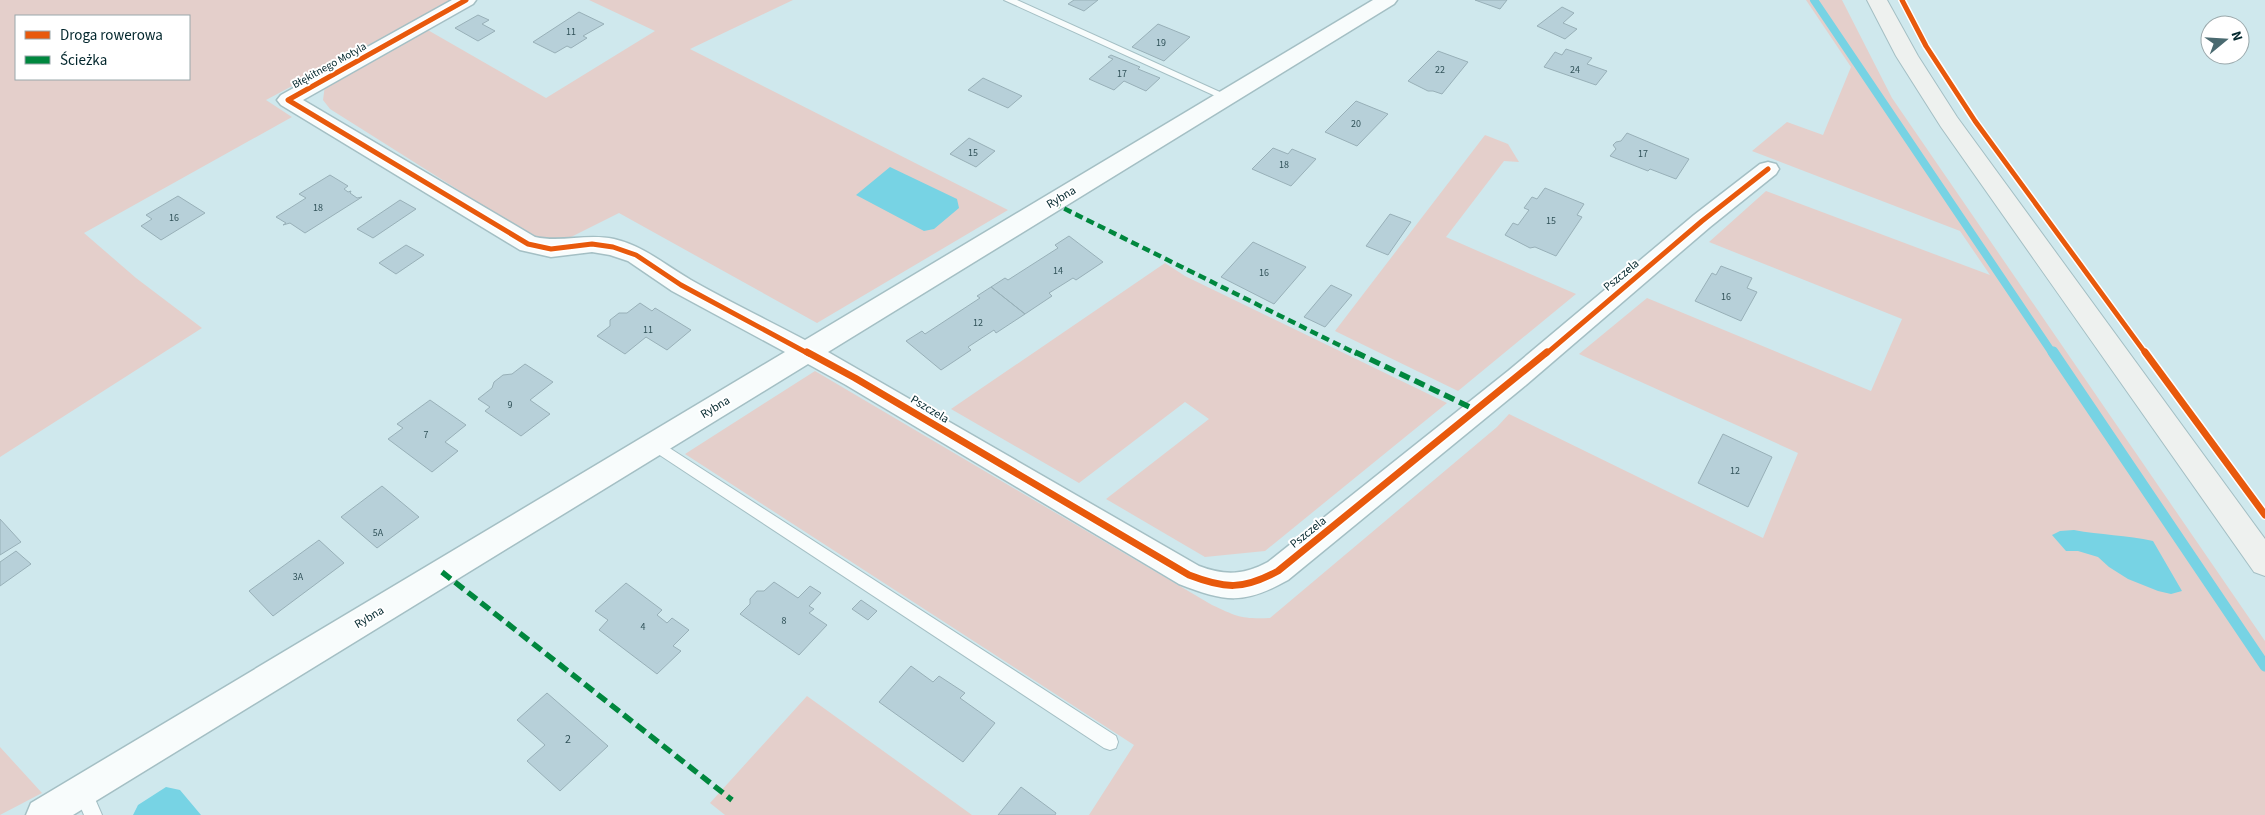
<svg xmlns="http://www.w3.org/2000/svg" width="2265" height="815" font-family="'Source Sans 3',sans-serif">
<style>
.green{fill:#e4cfcb;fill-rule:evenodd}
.water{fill:#77d3e4}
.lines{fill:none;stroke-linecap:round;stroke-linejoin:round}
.stream-far1{stroke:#77d3e4;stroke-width:8}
.stream{stroke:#77d3e4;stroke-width:11}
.building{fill:#b7d0d9;stroke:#98b0b8}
.lane-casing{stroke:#a4bfc4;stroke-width:2}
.street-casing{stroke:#a4bfc4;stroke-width:3}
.secondary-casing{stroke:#a4bfc4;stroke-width:2}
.lane{fill:#f8fcfc;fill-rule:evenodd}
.street{fill:#f8fcfc;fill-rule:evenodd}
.secondary{fill:#eef1ef;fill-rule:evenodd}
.quiet-far1{stroke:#00873e;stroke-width:4.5;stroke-dasharray:8 4.5;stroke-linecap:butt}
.quiet{stroke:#00873e;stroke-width:5.5;stroke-dasharray:11 5.5;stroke-linecap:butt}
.cycleway-far1-casing{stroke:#fff;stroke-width:8}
.cycleway-casing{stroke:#fff;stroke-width:10}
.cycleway-far1{stroke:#e8590c;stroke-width:5}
.cycleway{stroke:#e8590c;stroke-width:7}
.labels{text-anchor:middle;stroke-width:4;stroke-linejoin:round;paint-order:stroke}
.number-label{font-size:10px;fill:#315259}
.far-street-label{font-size:11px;fill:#02262c;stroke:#fff}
.street-label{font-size:12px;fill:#02262c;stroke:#fff}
.near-number-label{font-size:12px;fill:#315259}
</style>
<rect width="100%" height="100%" fill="#cfe8ed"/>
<path class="green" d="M0 0H453L266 100 292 117 84 233 136 278 202 328 0 457ZM16 16H189V79H16Z
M589 0H793L690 49 1008 210 817 323 619 213 565 240 544 241 479 203 330 109 323 100 325 85 426 29 546 98 655 31Z
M1806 0H1842L1892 98 2265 641V815H1089L1134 745 685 454 815 371 1212 605C1238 617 1241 619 1270 618L1497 427 1509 414 1763 538 1798 453 1579 354 1647 298 1871 391 1902 319 1709 242 1766 191 1990 275 1960 231 1752 151 1787 122 1823 135 1851 67Z
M1485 135 1508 144 1519 162 1504 161 1446 237 1576 294 1458 391 1335 331Z
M1165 263 1185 276 1447 403 1265 551 1205 557 1106 499 1209 419 1185 402 1079 483 951 409Z
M807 696 972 815H725L710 803Z
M0 747 42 793 0 815Z"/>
<path class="water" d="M890 167 957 199 959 208 934 229 924 231 856 195Z
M2074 530C2100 535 2127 535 2153 541L2182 591 2171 594 2158 591 2128 579 2109 567 2098 557 2078 551H2066L2052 535 2060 531Z
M166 787 180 790 201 815H133L138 805Z"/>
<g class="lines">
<path class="stream-far1" d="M1814 0 2053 354"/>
<path class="stream" d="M2053 352 2265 666"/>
</g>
<path class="building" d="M1074 0H1098L1084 11 1068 4Z
M1475 0H1507L1500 9Z
M1562 7 1574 13 1563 23 1577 29 1565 39 1537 26Z
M579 12 604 24 583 36 587 38 571 48 567 46 555 53 533 42Z
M478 15 489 20 482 24 495 31 478 41 455 28Z
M1158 24 1190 37 1164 61 1132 47Z
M1566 49 1592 58 1587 64 1607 71 1596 85 1544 67 1555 52 1562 55Z
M1438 51 1468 62 1442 94 1433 91H1428L1408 81Z
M1111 55 1140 67 1138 69 1160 78 1146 91 1124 81 1114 90 1089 79 1113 59 1108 57Z
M983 78 1022 96 1008 108 968 90Z
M1356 101 1388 114 1357 146 1325 132Z
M1627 133 1689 159 1676 179 1650 169 1648 171 1610 156 1616 149 1613 145 1616 142 1621 141Z
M969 138 995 151 976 167 950 154Z
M1273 148 1288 154 1292 149 1316 159 1291 186 1252 169Z
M330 175 348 186 344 189 348 192 351 191 350 193 357 198 362 197 305 233 290 223 283 225 286 223 276 217 306 198 299 194Z
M1545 188 1584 204 1577 215 1582 217 1556 256 1535 247 1530 248 1505 235 1513 223 1518 225 1529 210 1524 208 1532 197 1537 199Z
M178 196 205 213 161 240 141 226 152 219 146 215Z
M400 200 416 209 373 238 357 229Z
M1390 214 1411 222 1388 255 1366 246Z
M1069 236 1103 262 1076 280 1073 278 1049 293 1052 296 1025 314 991 287 1005 278 1008 280 1058 248 1055 245Z
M1253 242 1306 267 1274 304 1221 277Z
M406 245 424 255 396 274 379 263Z
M1721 266 1752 278 1747 288 1757 292 1741 321 1695 301 1712 273 1716 275Z
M1331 285 1352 295 1325 327 1304 317Z
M991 287 1025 314 996 333 994 330 968 347 971 350 941 370 906 341 922 331 925 334 980 298 977 296Z
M640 303 652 311 655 308 691 330 667 350 646 337 625 354 597 336 610 326V320L619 313H627Z
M525 364 553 382 530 400 550 414 521 436 485 411 490 407 478 399 492 388 494 382 503 375 512 374Z
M430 400 466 425 445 442 458 451 432 472 388 439 403 428 397 424Z
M1723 434 1772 457 1748 507 1698 483Z
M382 486 419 517 377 548 341 517Z
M0 519 21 542 0 555Z
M319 540 344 563 273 616 249 591Z
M16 551 31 564 0 586V562Z
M774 582 798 598 810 586 821 593 809 606 814 609 809 613 827 625 799 655 740 614 750 604V599L757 591H764Z
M626 583 662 610 657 615 667 623 672 618 689 630 673 646 681 651 657 674 599 630 608 620 595 611Z
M861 600 877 611 868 620 852 609Z
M911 666 933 682 939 676 965 693 960 698 995 723 963 762 879 702Z
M547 693 608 746 560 791 527 761 545 745 517 720Z
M1021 787 1056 813 1055 815H998Z"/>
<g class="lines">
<g class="lane-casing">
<path id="lane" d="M1004 0H1017L1231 97 1230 99H1222Z
M654 438 1116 736 1118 742 1116 748 1110 750 1104 748 649 448 647 444 649 440Z
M83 783 89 785 102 815H84L74 791 77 785Z"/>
</g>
<g class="street-casing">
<path id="street" d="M452 0H476L473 4 303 100 535 237C561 243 587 233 614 239 644 246 665 265 691 280 728 301 767 320 805 340L1373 0H1397L1394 4 828 352 1199 566C1225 576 1244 575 1268 562L1508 371 1694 215 1760 164 1768 162 1776 164 1779 169 1776 174 1710 227 1526 385 1288 580C1243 605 1226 602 1179 584L846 385 808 364 73 815H26L31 803 785 352 672 291 628 261 610 255 592 252 551 257 520 250 281 105 277 100 281 95Z"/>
</g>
<g class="secondary-casing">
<path id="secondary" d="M1867 0H1887L1918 56 1957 117 2265 539V576L2254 572 1941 127 1896 56Z"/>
</g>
<use href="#lane" class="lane"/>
<use href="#street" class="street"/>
<use href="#secondary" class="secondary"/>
<path class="quiet-far1" d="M1053 203 1357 354"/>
<path class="quiet" d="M1355 352 1476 410
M442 572 732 800"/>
<g class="cycleway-far1-casing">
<path id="cycleway-far1" d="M466 0 288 100 528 244 551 249 592 244 613 247 636 255 681 285 809 354
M1902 0 1926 46 1975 121 2146 354
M1546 354 1702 221 1768 169"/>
</g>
<g class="cycleway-casing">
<path id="cycleway" d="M807 352 855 378 1189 575C1225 589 1243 590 1278 571L1547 352
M2145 352 2265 515"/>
</g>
<use href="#cycleway-far1" class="cycleway-far1"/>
<use href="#cycleway" class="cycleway"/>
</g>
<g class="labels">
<g class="number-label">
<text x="571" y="35">11</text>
<text x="1161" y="46">19</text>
<text x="1440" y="73">22</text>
<text x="1575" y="73">24</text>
<text x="1122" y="77">17</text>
<text x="1356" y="127">20</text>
<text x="973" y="156">15</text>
<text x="1643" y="157">17</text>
<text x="1284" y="168">18</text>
<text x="318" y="211">18</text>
<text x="174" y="221">16</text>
<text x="1551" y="224">15</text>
<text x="1058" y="274">14</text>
<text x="1264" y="276">16</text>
<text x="1726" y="300">16</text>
<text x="978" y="326">12</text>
<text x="648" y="333">11</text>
<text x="510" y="408">9</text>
<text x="426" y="438">7</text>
<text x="1735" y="474">12</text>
<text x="378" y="536">5A</text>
<text x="298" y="580">3A</text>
<text x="784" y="624">8</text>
<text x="643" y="630">4</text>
</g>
<g class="far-street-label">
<text transform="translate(329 65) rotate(-29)" y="4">Błękitnego Motyla</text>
</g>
<g class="street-label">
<text transform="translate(1061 197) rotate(-31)" y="4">Rybna</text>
<text transform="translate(1621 275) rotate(-40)" y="4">Pszczela</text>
<text transform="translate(715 407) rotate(-31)" y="4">Rybna</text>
<text transform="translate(930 409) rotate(31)" y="4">Pszczela</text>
<text transform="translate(1308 532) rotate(-39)" y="4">Pszczela</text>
<text transform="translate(369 617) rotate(-31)" y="4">Rybna</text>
</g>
<g class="near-number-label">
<text x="568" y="743">2</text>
</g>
</g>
<rect x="15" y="15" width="175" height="65" fill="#ffffff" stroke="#9aa8ab"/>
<rect x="25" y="31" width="25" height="8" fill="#e8590c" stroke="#9aa8ab"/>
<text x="60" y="40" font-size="15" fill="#02262c">Droga rowerowa</text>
<rect x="25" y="56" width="25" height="8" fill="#00873e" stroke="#9aa8ab"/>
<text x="60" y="65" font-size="15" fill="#02262c">Ścieżka</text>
<g transform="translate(2225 40) rotate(72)"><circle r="24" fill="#ffffff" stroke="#9aa8ab"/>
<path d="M0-4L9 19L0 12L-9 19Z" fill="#4a6a70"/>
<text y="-8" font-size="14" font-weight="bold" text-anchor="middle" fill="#02262c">N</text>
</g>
</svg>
